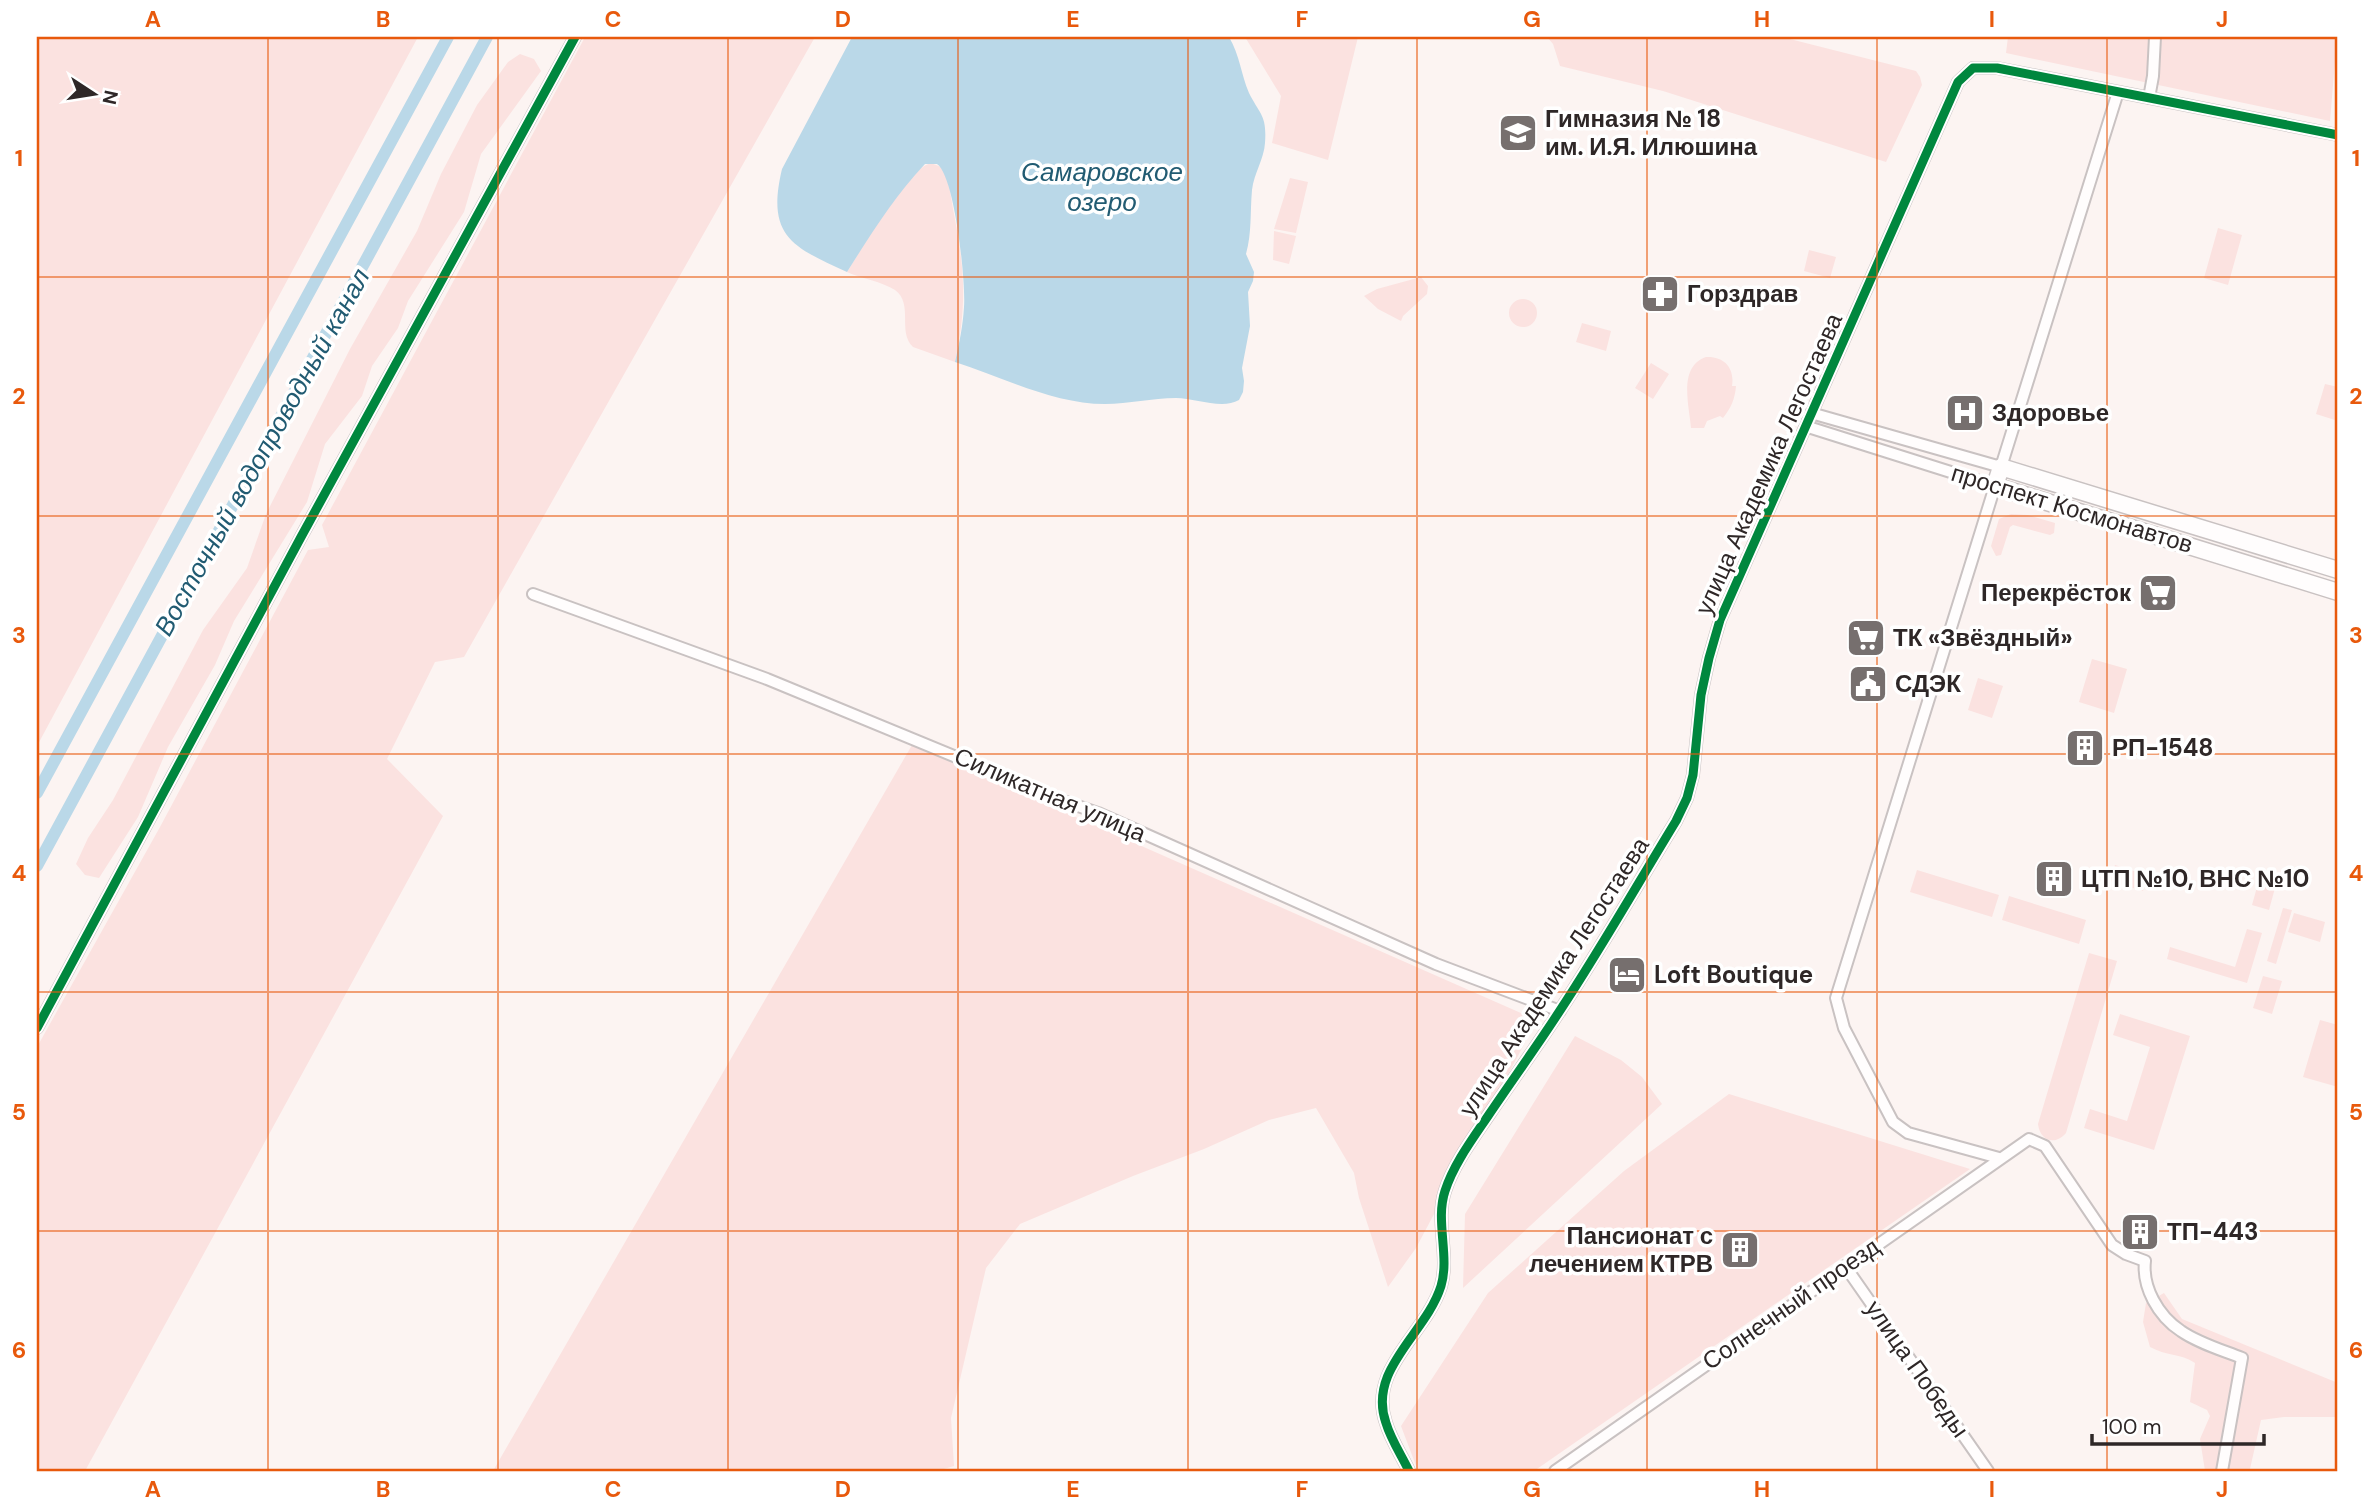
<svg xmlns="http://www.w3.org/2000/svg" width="2375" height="1508" font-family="'DM Sans',sans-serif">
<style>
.green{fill:#fbe2e0}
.water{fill:#bad8e8}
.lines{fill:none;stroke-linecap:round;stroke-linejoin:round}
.canal{stroke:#bad8e8;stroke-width:12}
.street-casing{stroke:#c9c2c2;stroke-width:14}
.secondary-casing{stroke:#c9c2c2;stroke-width:19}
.street{stroke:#fffdfd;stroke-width:10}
.secondary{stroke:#fffdfd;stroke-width:16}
.cycleway-casing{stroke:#fff;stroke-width:13}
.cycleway{stroke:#00873e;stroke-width:9}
.grid{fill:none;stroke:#e8590c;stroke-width:2;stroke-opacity:0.55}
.labels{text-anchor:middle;stroke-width:7;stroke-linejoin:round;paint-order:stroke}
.poi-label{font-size:24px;font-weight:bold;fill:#2e2727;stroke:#fff;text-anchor:start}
.street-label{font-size:24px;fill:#2e2727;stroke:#fff}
.water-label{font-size:26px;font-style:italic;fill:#215b72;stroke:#fff}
.neatline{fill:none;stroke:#e8590c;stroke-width:2.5}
.grid-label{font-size:23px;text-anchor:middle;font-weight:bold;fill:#e8590c}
</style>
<rect width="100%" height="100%" fill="#fcf4f2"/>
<path class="green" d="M37 37H418L37 746Z
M585 37H815L464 657 435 662 387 759 443 816 85 1471H37V1047L160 827 308 550 329 547 322 525Z
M1245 37H1358L1328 160 1272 143 1281 96Z
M1547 37H1782L1916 71 1920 77 1922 85 1886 162 1663 91 1560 66 1553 44Z
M2008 37H2337L2330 121 2006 53Z
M520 54 534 59 541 71 481 154 464 212 408 301 398 328 372 366 362 396 325 444 307 502 234 621 215 665 168 747 138 817 99 878 85 875 76 864 88 838 113 800 203 630 247 568 266 514 350 349 417 231 441 174 477 105 508 62Z
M931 163 941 167C950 180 951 199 954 214 965 271 967 305 955 362L913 347C897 332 914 304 895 290 883 282 860 278 847 272 861 250 908 168 931 163Z
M1290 178 1308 182 1296 233 1274 229Z
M2218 228 2242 235 2228 285 2204 278Z
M1274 231 1296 236 1289 264 1273 260Z
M1809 250 1836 257 1830 278 1804 271Z
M1421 277 1428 286 1427 294 1403 316 1401 321 1378 309 1364 296 1377 289Z
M1509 313a14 14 0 1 1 28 0a14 14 0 1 1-28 0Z
M1582 323 1611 331 1606 351 1576 342Z
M1706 357C1724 356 1735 368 1732 386H1736C1735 399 1731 408 1723 418L1720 416 1707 421 1704 428H1691C1689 404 1678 367 1706 357Z
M1651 363 1669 374 1653 399 1635 388Z
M2325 384 2338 387V421L2316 414Z
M2011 514 2028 515 2055 523 2054 533 2050 535 2013 525 2010 527 2001 555 1996 556 1991 546 1999 519Z
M2092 659 2127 669 2114 713 2079 702Z
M1978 678 2003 686 1992 718 1968 710Z
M912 745 1537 1020 1416 1248 1388 1287 1359 1198 1354 1173 1316 1108 1269 1120 1204 1149 1133 1176 1020 1224 986 1268 951 1418 954 1466 937 1471H493Z
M2115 865 2147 875 2143 891 2110 881Z
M1917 870 1999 895 1992 917 1910 892Z
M2261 873 2278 877 2269 910 2252 905Z
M2009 896 2086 920 2079 944 2002 920Z
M2283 908 2292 910 2276 964 2267 961Z
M2294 913 2325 922 2320 942 2288 932Z
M2247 929 2262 933 2247 983 2167 959 2170 947 2235 967Z
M2089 953 2117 961 2066 1133C2055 1146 2040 1141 2038 1124Z
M2263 976 2282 981 2272 1014 2253 1008Z
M2120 1014 2190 1036 2154 1150 2084 1128 2090 1109 2127 1121 2150 1047 2113 1035Z
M2320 1020 2338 1025V1087L2303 1077Z
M1575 1036 1621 1060 1642 1077 1662 1104 1463 1288 1465 1214Z
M1729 1094 1970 1169 1534 1471H1418L1401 1426 1488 1293 1624 1171Z
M2164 1293 2182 1319 2338 1383V1417H2284L2261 1420 2250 1469 2243 1471H2205L2200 1439 2210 1416 2207 1410 2190 1402 2195 1363C2180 1353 2166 1356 2150 1347L2143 1322 2146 1303Z"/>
<path class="water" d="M852 37H1229C1240 56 1241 74 1249 93 1260 115 1267 115 1265 143 1264 159 1254 173 1252 190 1250 212 1252 233 1246 254L1254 272 1253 281 1248 292 1250 326 1242 368 1244 381 1243 392 1239 400C1222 410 1195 398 1176 398 1152 398 1129 404 1105 404 1054 404 1002 377 955 362 959 344 963 326 964 307 966 283 955 176 937 164H925C894 197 871 234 847 272 792 247 766 236 782 169Z"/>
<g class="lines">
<path class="canal" d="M37 793 448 37
M37 866 487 37"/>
<g class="street-casing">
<path id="street" d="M2149 98 2153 76 2155 37
M1811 413 2001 467 2118 92
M1805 426 1995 486 1836 998 1844 1028 1893 1122 1908 1133 1999 1158
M533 594 767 679 1058 799 1098 813 1436 964 1560 1011
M37 1028 301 537 575 37
M1845 1266 1988 1471
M1409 1471C1402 1456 1391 1440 1386 1423 1367 1369 1426 1334 1441 1286 1450 1256 1435 1221 1445 1191 1454 1163 1474 1137 1490 1113 1513 1079 1537 1046 1559 1012 1600 950 1637 885 1676 821L1687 798 1693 775 1701 695 1709 658 1720 620 1958 82 1973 68H1997L2338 135
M1555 1471 2029 1139 2045 1146 2112 1245 2126 1254 2145 1261C2142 1287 2158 1316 2181 1331 2198 1343 2222 1350 2242 1358L2222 1471"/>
</g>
<g class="secondary-casing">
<path id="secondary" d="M2338 570 2001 467 1995 486 2338 592"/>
</g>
<use href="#street" class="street"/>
<use href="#secondary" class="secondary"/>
<g class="cycleway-casing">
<path id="cycleway" d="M37 1028 301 537 575 37
M1409 1471C1402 1456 1391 1440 1386 1423 1367 1369 1426 1334 1441 1286 1450 1256 1435 1221 1445 1191 1454 1163 1474 1137 1490 1113 1513 1079 1537 1046 1559 1012 1600 950 1637 885 1676 821L1687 798 1693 775 1701 695 1709 658 1720 620 1958 82 1973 68H1997L2338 135"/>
</g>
<use href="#cycleway" class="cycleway"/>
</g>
<path class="grid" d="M268 37V1471M498 37V1471M728 37V1471M958 37V1471M1188 37V1471M1417 37V1471M1647 37V1471M1877 37V1471M2107 37V1471M37 277H2338M37 516H2338M37 754H2338M37 992H2338M37 1231H2338"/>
<defs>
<g id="school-square" transform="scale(2.0125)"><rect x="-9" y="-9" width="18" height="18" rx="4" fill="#766f6e" stroke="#fff"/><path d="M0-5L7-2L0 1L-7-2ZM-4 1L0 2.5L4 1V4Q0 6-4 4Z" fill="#fff"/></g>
<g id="pharmacy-square" transform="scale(2.0125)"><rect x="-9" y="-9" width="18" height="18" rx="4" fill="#766f6e" stroke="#fff"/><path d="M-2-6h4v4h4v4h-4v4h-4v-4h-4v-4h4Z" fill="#fff"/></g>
<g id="hospital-square" transform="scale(2.0125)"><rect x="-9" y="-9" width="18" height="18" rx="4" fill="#766f6e" stroke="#fff"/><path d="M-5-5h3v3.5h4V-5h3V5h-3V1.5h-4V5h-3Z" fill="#fff"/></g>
<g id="supermarket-square" transform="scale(2.0125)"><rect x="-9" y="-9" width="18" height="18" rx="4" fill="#766f6e" stroke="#fff"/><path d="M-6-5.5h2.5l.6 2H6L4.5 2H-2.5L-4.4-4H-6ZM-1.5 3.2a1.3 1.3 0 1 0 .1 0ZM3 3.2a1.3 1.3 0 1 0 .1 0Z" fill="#fff"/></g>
<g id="civic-square" transform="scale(2.0125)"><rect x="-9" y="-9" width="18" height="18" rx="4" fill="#766f6e" stroke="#fff"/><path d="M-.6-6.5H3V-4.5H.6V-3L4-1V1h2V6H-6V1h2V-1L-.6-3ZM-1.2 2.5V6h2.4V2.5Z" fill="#fff"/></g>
<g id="building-square" transform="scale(2.0125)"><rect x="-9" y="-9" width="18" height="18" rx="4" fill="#766f6e" stroke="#fff"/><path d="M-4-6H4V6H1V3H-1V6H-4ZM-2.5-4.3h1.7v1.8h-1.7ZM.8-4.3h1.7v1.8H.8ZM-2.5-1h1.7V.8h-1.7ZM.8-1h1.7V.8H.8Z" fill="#fff"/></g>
<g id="hotel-square" transform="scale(2.0125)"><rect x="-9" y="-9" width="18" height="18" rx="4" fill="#766f6e" stroke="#fff"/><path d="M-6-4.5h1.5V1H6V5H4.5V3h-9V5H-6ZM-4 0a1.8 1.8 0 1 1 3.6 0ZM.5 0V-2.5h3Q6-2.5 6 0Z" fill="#fff"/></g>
</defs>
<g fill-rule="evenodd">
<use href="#school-square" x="1518" y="133"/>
<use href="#pharmacy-square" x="1660" y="294"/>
<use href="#hospital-square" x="1965" y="413"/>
<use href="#supermarket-square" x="2158" y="593"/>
<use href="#supermarket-square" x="1866" y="638"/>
<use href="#civic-square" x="1868" y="684"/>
<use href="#building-square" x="2085" y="748"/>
<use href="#building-square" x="2054" y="879"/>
<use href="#hotel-square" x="1627" y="975"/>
<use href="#building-square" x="2140" y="1232"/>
<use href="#building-square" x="1740" y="1250"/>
</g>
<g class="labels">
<g class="poi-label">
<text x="1545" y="127">Гимназия № 18<tspan x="1545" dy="28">им. И.Я. Илюшина</tspan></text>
<text x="1687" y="302">Горздрав</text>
<text x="1992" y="421">Здоровье</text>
<text x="2131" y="601" text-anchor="end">Перекрёсток</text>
<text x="1893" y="646">ТК «Звёздный»</text>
<text x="1895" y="692">СДЭК</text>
<text x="2112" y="756">РП-1548</text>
<text x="2081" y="887">ЦТП №10, ВНС №10</text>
<text x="1654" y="983">Loft Boutique</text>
<text x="2167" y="1240">ТП-443</text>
<text x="1713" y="1244" text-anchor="end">Пансионат с<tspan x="1713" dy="28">лечением КТРВ</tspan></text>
</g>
<g class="street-label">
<text transform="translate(1769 464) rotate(-66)" y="8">улица Академика Легостаева</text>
<text transform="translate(2072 509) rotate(17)" y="8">проспект Космонавтов</text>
<text transform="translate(1050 795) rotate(23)" y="8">Силикатная улица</text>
<text transform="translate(1554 977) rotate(-57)" y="8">улица Академика Легостаева</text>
<text transform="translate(1791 1304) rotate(-35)" y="8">Солнечный проезд</text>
<text transform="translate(1917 1369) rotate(55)" y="8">улица Победы</text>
</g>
<g class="water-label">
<text x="1102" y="181">Самаровское<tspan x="1102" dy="30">озеро</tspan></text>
<text transform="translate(262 452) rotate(-61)" y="9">Восточный водопроводный канал</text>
</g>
</g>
<rect width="2375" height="1508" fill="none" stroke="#ffffff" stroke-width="77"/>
<g transform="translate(94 94) rotate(102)" stroke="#ffffff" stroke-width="5" paint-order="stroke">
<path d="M0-5L12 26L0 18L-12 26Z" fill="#2e2727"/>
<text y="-10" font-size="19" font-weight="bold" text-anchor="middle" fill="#2e2727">N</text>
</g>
<path d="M2092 1434v10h172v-10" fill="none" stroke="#2e2727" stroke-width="3.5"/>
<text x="2102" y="1434" font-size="21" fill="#2e2727" stroke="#ffffff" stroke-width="5" paint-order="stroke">100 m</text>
<rect x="38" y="38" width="2298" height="1432" class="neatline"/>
<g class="grid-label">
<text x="153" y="27">A</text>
<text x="383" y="27">B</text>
<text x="613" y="27">C</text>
<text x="843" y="27">D</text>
<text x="1073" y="27">E</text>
<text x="1302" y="27">F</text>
<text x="1532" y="27">G</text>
<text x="1762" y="27">H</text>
<text x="1992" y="27">I</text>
<text x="2222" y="27">J</text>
<text x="19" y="166">1</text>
<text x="2356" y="166">1</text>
<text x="19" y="404">2</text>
<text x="2356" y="404">2</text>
<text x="19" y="643">3</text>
<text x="2356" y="643">3</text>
<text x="19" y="881">4</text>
<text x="2356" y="881">4</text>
<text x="19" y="1120">5</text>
<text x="2356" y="1120">5</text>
<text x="19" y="1358">6</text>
<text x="2356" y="1358">6</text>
<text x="153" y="1497">A</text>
<text x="383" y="1497">B</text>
<text x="613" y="1497">C</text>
<text x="843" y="1497">D</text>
<text x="1073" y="1497">E</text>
<text x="1302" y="1497">F</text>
<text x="1532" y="1497">G</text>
<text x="1762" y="1497">H</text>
<text x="1992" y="1497">I</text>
<text x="2222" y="1497">J</text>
</g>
</svg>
